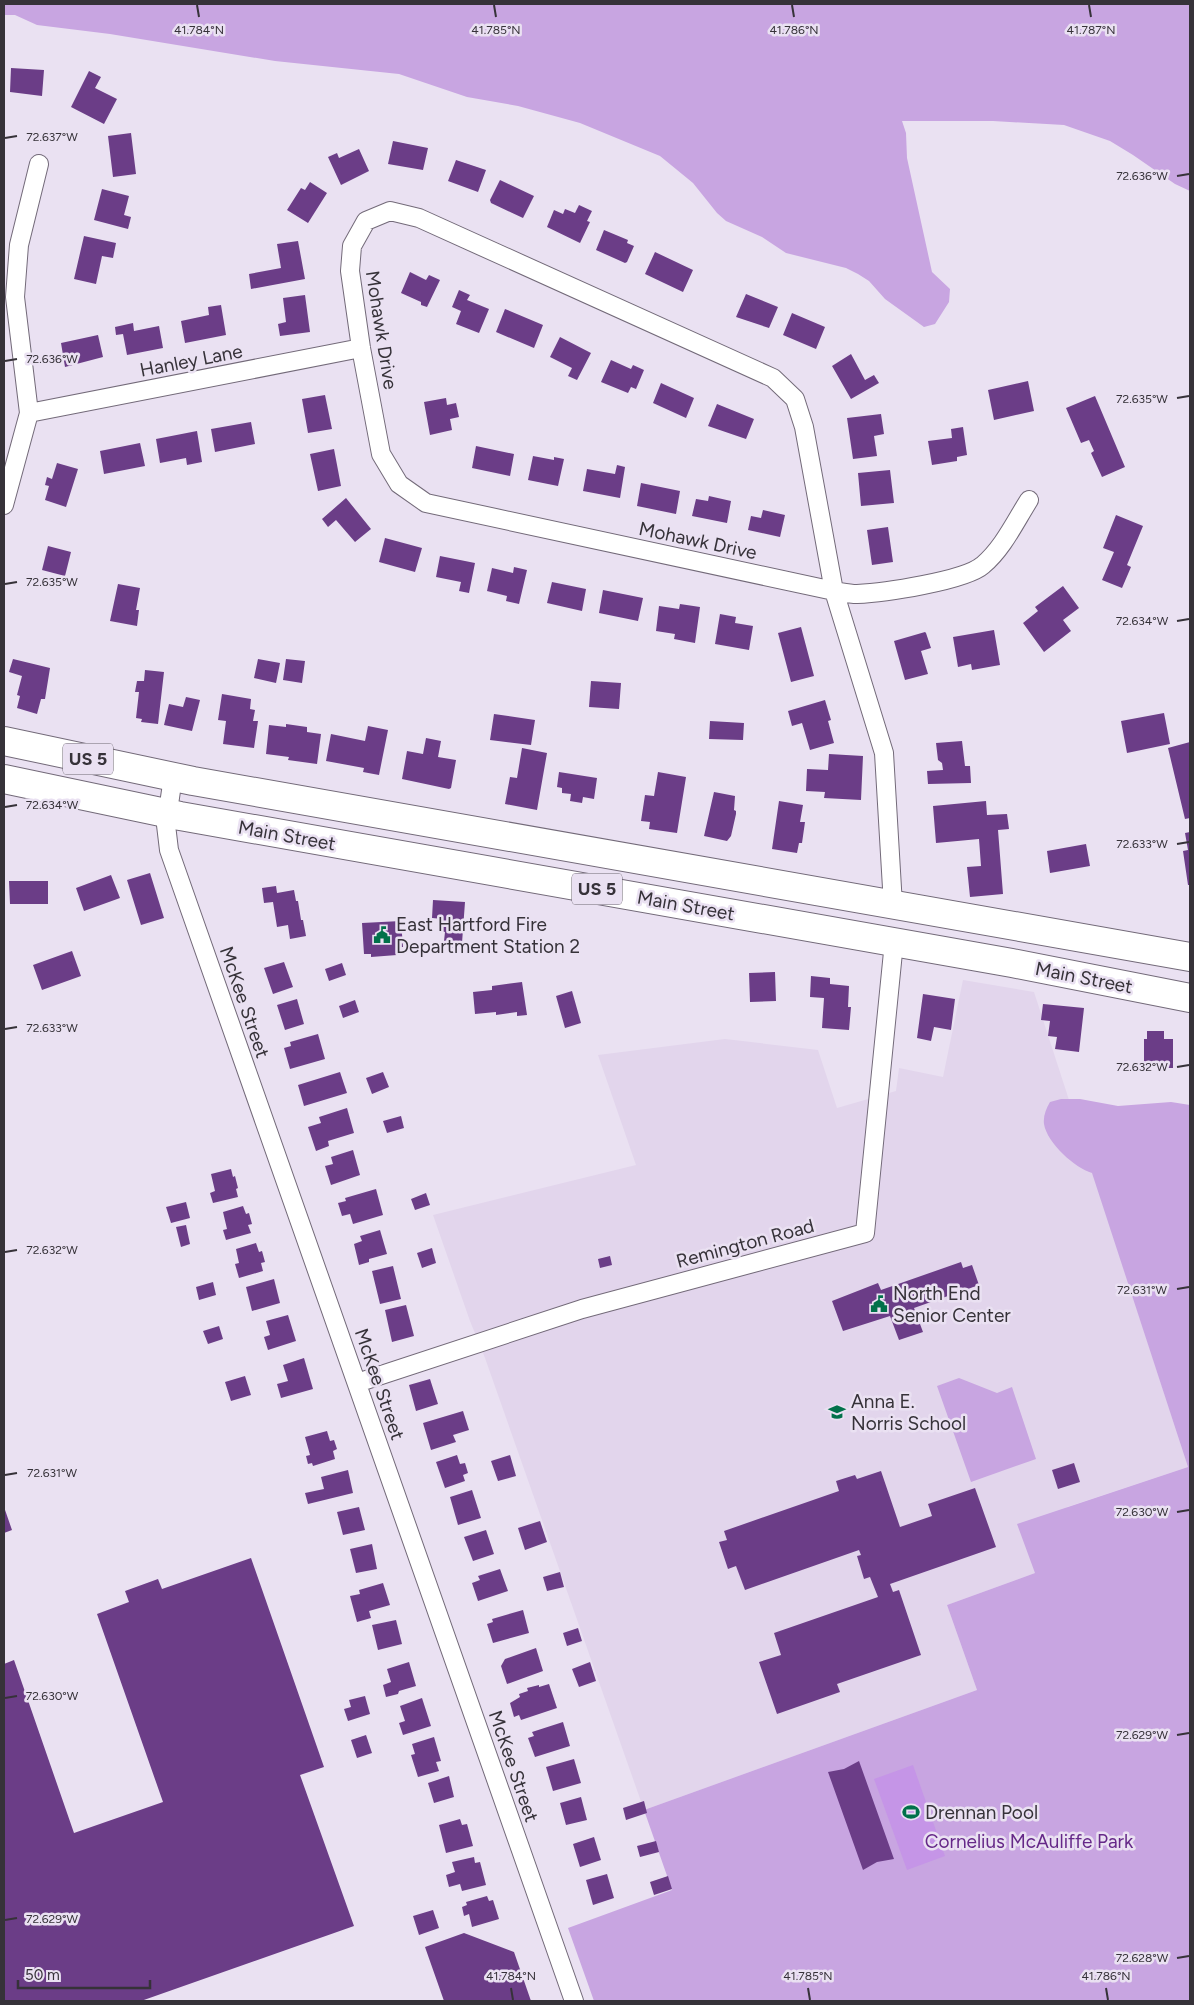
<svg xmlns="http://www.w3.org/2000/svg" width="1194" height="2005" font-family="Figtree,sans-serif">
<style>
.built{fill:#e2d5ec}
.green{fill:#c8a5e1}
.water{fill:#c595e7}
.building{fill:#6b3d87}
.lines{fill:none;stroke-linecap:round;stroke-linejoin:round}
.minor-casing{stroke:#736a79;stroke-width:20}
.trunk-casing{stroke:#736a79;stroke-width:30}
.minor{stroke:#fff;stroke-width:18}
.trunk{stroke:#fff;stroke-width:28}
.ticks{fill:none;stroke:#363239;stroke-width:2}
.labels{text-anchor:middle;stroke-width:5;stroke-linejoin:round;paint-order:stroke}
.shield{fill:#eae1f2;stroke:#6c6670;stroke-width:1}
.shield-label{font-size:18px;font-weight:bold;fill:#363239}
.street-label{font-size:19px;fill:#363239;stroke:#eae1f2}
.poi-label{font-size:19px;fill:#363239;stroke:#eae1f2;text-anchor:start}
.park-label{font-size:19px;fill:#652888;stroke:#eae1f2}
.ticks-label{font-size:12px;text-anchor:middle;fill:#363239;stroke:#eae1f2;stroke-width:5;stroke-linejoin:round;paint-order:stroke}
</style>
<rect width="100%" height="100%" fill="#eae1f2"/>
<path class="built" d="M963 980 1034 992 1188 1467 1067 1507 1035 1573 947 1605 977 1690 644 1810 485 1358 470 1321 433 1215 636 1165 598 1055 725 1039 818 1050 837 1108 896 1091 899 1068 943 1077Z"/>
<path class="green" d="M4 4H1190V191L1175 184 1133 155 1110 141 1064 125 993 121H902L906 133 907 158 932 272 950 289 949 302 935 324 924 327 885 299 869 281 858 274 846 268 786 253 762 237 726 221 717 213 693 183 660 156 580 123 518 106 467 97 399 74 275 61 110 34 37 25 15 15H4Z
M1061 1099H1080L1118 1106 1171 1102 1190 1105V2001H594L568 1928 672 1890 644 1810 977 1690 947 1605 1035 1573 1017 1524 1188 1467 1092 1173C1075 1168 1047 1143 1044 1124 1043 1116 1046 1109 1050 1102Z
M959 1378 997 1393 1012 1387 1036 1459 971 1482 937 1386Z"/>
<path class="water" d="M913 1765 945 1856 907 1870 874 1779Z"/>
<path class="building" d="M11 68 44 70 42 96 10 92Z
M89 71 101 77 95 88 117 99 104 124 71 107Z
M131 133 136 174 113 177 108 136Z
M393 141 428 148 423 170 388 164Z
M359 149 369 171 341 185 328 157 337 153 339 158Z
M456 160 486 170 478 192 448 181Z
M500 180 534 196 523 218 491 203 490 200Z
M310 182 327 193 308 223 287 210 301 188 305 190Z
M102 189 129 196 124 215 131 217 128 229 94 220Z
M579 205 592 211 587 221 590 222 580 243 547 227 554 210 563 214 565 209 575 213Z
M604 230 628 240 627 243 634 246 627 262 625 263 596 250Z
M84 236 116 243 113 258 102 256 96 284 74 279Z
M298 241 305 279 251 289 249 274 281 268 277 244Z
M655 252 693 270 683 292 645 274Z
M410 272 426 280 429 275 440 280 427 307 421 305V302L401 293Z
M459 290 470 295 467 300 489 309 479 333 456 324 461 311 452 307Z
M746 294 778 307 769 328 736 317Z
M305 295 310 332 280 336 278 324 286 322 283 298Z
M221 305 226 335 185 343 181 321 209 315 208 307Z
M505 309 543 325 534 348 496 332Z
M792 313 825 327 816 349 783 335Z
M133 323 134 331 159 326 163 348 127 355 123 334 116 335 115 327Z
M98 335 103 357 65 367 61 343Z
M560 337 591 353 577 380 568 376 572 368 550 357Z
M851 354 865 380 874 375 879 383 851 399 832 366Z
M611 360 631 369 633 365 644 370 636 389 631 387 628 393 601 382Z
M1028 381 1034 411 994 420 988 390Z
M661 383 694 398 686 418 653 403Z
M325 395 332 429 308 433 302 399Z
M1095 396 1125 467 1102 477 1091 453 1094 451 1089 440 1081 443 1066 408Z
M446 398 447 405 456 403 459 417 450 419 452 430 430 435 424 402Z
M717 404 754 419 746 439 708 426Z
M881 414 884 434 874 436 877 456 853 459 847 418Z
M251 422 255 444 215 452 211 429Z
M963 427 967 455 957 457V461L932 465 928 441 952 438 951 429Z
M197 431 202 462 187 465 186 458 160 463 156 439Z
M140 443 145 466 104 474 100 451Z
M476 446 514 454 510 476 472 468Z
M334 449 341 486 318 491 310 454Z
M533 456 554 460V457L564 459 558 486 528 480Z
M57 463 78 469 66 507 45 500 49 486 45 485 47 477 52 479Z
M617 465 625 467 620 498 583 491 587 469 615 474Z
M890 470 894 503 861 506 858 473Z
M641 483 680 491 676 514 637 506Z
M709 496 731 501 727 523 692 516 696 499 708 501Z
M346 498 371 529 355 542 336 520 328 527 322 519Z
M763 510 785 515 780 537 748 530 751 516 761 518Z
M1116 515 1143 526 1127 565 1131 567 1122 588 1102 580 1114 552 1103 548Z
M888 527 893 562 872 565 867 530Z
M385 538 422 548 415 572 379 562Z
M48 546 71 552 65 576 42 570Z
M440 556 475 563 469 593 459 591 461 582 436 577Z
M514 567 527 570 519 604 506 601 507 596 487 591 492 568 513 573Z
M552 582 586 589 582 611 547 603Z
M118 584 140 588 136 610H139L137 626 110 621Z
M1063 586 1079 608 1063 620 1071 631 1044 652 1023 623 1038 611 1035 607Z
M603 590 643 598 638 621 599 613Z
M680 604 700 607 695 643 674 639 675 634 656 631 659 606 679 609Z
M720 614 736 617 735 623 753 626 749 650 715 644Z
M801 627 814 676 791 682 778 633Z
M994 630 1000 665 972 670 971 664 958 667 953 637Z
M925 632 926 633 931 648 921 651 928 674 905 680 894 641Z
M13 659 50 668 45 699H41L37 714 17 708 20 696 17 695 22 676 9 672Z
M258 659 280 663 276 683 254 678Z
M286 659 305 661 302 683 283 680Z
M145 670 164 672 158 724 141 722 142 719 136 718 139 692H135L137 681H144Z
M591 681 621 683 619 709 589 707Z
M222 694 251 699 250 709 255 710 253 721H258L254 748 223 744 226 721 218 720Z
M186 697 200 700 192 731 164 725 169 704 183 707Z
M825 700 831 720 828 721 834 743 810 750 802 723 792 726 788 711Z
M1164 713 1170 744 1127 753 1121 721Z
M494 714 535 720 531 745 490 740Z
M710 721 744 723 743 740 709 739Z
M286 724 307 727V732L321 734 317 764 288 760 289 757 266 754 269 725 286 727Z
M368 726 388 730 379 775 363 772 364 768 326 761 331 734 365 741Z
M426 738 441 741 438 757 456 760 451 788 449 789 402 779 407 751 423 754Z
M962 741 965 766H970L971 783 928 784 927 771 943 770 942 763 938 760 936 743Z
M1190 742V818L1185 819 1168 748Z
M522 748 547 753 537 810 505 804 510 777 517 778Z
M829 754 863 756 861 800 824 798 825 792 806 791 807 769 828 770Z
M559 772 597 778 594 799 583 797 582 803 570 801 571 794 562 793V788L557 787Z
M658 772 686 777 677 833 649 829 650 822 641 821 645 795 654 796Z
M714 792 735 796 734 810 736 811V814L731 836 727 841 704 836Z
M779 801 803 805 800 822H805L802 843H799L797 853 772 849Z
M986 801 987 815 1007 814 1009 829 998 830 1003 894 970 897 967 867 981 866 979 839 936 843 933 806Z
M1190 832V885H1188L1183 851 1188 850 1185 833Z
M1086 844 1090 866 1050 873 1047 851Z
M150 873 164 918 141 925 127 880Z
M111 875 120 898 84 911 76 888Z
M9 881H48V904H10Z
M276 886 277 893 294 890 296 901H298L301 920H303L306 936 290 939 288 925 277 927 273 902 264 903 262 888Z
M433 900 465 902 462 943H459L458 949 447 948V941H444L445 932 442 931 443 919 432 918Z
M401 921 403 947H396L397 955 371 957V954H364L362 923Z
M72 951 81 976 42 990 33 965Z
M284 962 293 987 273 994 264 968Z
M342 963 346 975 329 981 325 969Z
M775 972 776 1001 750 1002 749 973Z
M811 976 830 978V984L849 986 848 1007H851L849 1030 822 1028 824 998 810 997Z
M522 982 527 1015 517 1016V1012L496 1015V1012L475 1014 473 992 492 990V986Z
M572 991 581 1023 565 1028 556 996Z
M923 994 955 999 951 1030 934 1027 931 1041 917 1038Z
M297 999 304 1024 285 1030 277 1005Z
M355 1000 359 1012 343 1018 339 1006Z
M1043 1004 1084 1008 1079 1052 1055 1049 1057 1037 1048 1036 1050 1021 1041 1020Z
M1147 1031H1164V1039H1173V1068H1160V1062L1144 1063V1039H1147Z
M318 1034 325 1059 290 1069 284 1048 291 1046 290 1042Z
M340 1072 347 1093 304 1106 298 1085Z
M383 1072 389 1087 372 1094 366 1078Z
M347 1108 354 1133 328 1141 329 1146 316 1151 308 1127 321 1123 319 1117Z
M401 1116 404 1128 387 1133 383 1121Z
M353 1150 360 1175 331 1185 325 1166 333 1164 331 1157Z
M231 1169 233 1177 235 1176 238 1188 236 1189 238 1197 213 1203 210 1193 215 1191 211 1174Z
M376 1189 383 1215 353 1224 350 1214 342 1216 338 1203 346 1201 345 1198Z
M426 1193 430 1205 415 1210 411 1199Z
M186 1202 190 1218 171 1223 166 1207Z
M243 1206 246 1214 249 1213 252 1224 248 1225 251 1233 226 1240 223 1230 227 1229 223 1212Z
M186 1225 190 1244 181 1247 176 1227Z
M380 1230 387 1254 369 1259V1262L359 1265 354 1244 362 1241 360 1236Z
M256 1243 259 1252 262 1251 265 1262 261 1263 263 1271 239 1278 235 1264 239 1263 236 1249Z
M432 1248 436 1263 422 1268 417 1253Z
M610 1256 612 1265 600 1268 598 1259Z
M961 1262 963 1268 972 1265 979 1285 914 1308 923 1332 899 1340 890 1316 843 1331 832 1301 878 1283 881 1290Z
M393 1266 401 1299 380 1304 372 1271Z
M274 1279 280 1303 252 1311 246 1287Z
M213 1282 216 1295 199 1300 196 1287Z
M406 1305 414 1336 392 1342 385 1310Z
M288 1315 296 1341 268 1350 264 1337 270 1335 266 1321Z
M219 1326 223 1339 208 1344 203 1331Z
M304 1358 313 1389 281 1398 277 1384 288 1381 283 1365Z
M245 1376 251 1395 231 1401 225 1382Z
M430 1379 438 1404 416 1411 409 1385Z
M463 1411 469 1430 453 1435 456 1442 431 1450 423 1423Z
M327 1431 330 1441 334 1440 337 1449 333 1451 335 1459 313 1466 312 1463 308 1464 306 1456 310 1455 305 1437Z
M457 1455 460 1464 465 1463 468 1473 463 1475 465 1481 445 1488 436 1462Z
M510 1455 516 1476 498 1481 491 1461Z
M1074 1463 1080 1482 1058 1489 1052 1470Z
M348 1470 353 1493 308 1504 305 1493 324 1489 321 1477Z
M881 1471 900 1527 932 1516 928 1504 975 1488 996 1547 890 1584 893 1592 899 1590 921 1655 837 1684 840 1692 777 1714 759 1662 781 1655 774 1633 878 1597 870 1577 864 1579 857 1556 861 1555 859 1550 745 1590 736 1566 728 1569 719 1542 727 1540 724 1531 839 1491 836 1481 855 1475 857 1479Z
M472 1490 481 1518 458 1525 450 1497Z
M4 1507 12 1530 4 1533Z
M359 1507 365 1530 343 1535 337 1512Z
M540 1521 547 1542 525 1550 518 1528Z
M486 1530 494 1554 473 1561 464 1537Z
M372 1544 377 1569 356 1573 350 1549Z
M251 1558 324 1767 300 1775 354 1926 141 2001H4V1664L14 1660 74 1833 163 1802 97 1614 129 1602 125 1591 158 1579 162 1589Z
M500 1569 508 1591 478 1601 472 1583 480 1580 478 1576Z
M560 1572 564 1587 547 1591 543 1577Z
M383 1583 390 1605 369 1611 371 1618 357 1622 350 1596 360 1594 359 1590Z
M523 1610 529 1633 493 1643 487 1624 493 1622 492 1619Z
M396 1620 402 1644 378 1650 372 1625Z
M578 1628 582 1641 567 1646 563 1633Z
M536 1648 543 1671 507 1684 501 1666 505 1659Z
M409 1662 416 1686 399 1691 398 1694 386 1697 383 1685 391 1682 387 1669Z
M590 1662 596 1681 579 1687 572 1669Z
M549 1684 557 1708 521 1720 519 1715 514 1717 510 1703 520 1697 519 1694 528 1691 527 1688 539 1685V1687Z
M365 1696 370 1714 348 1721 344 1709 351 1707 349 1700Z
M422 1698 431 1726 403 1735 399 1723 405 1721 400 1706Z
M563 1722 570 1746 535 1757 528 1738 534 1736 532 1732Z
M366 1735 372 1753 357 1758 351 1740Z
M434 1737 441 1761 436 1762 439 1771 418 1777 411 1755 415 1754 412 1744Z
M574 1759 581 1783 553 1791 546 1767Z
M859 1761 894 1859 877 1862 863 1870 828 1772 844 1769Z
M449 1776 454 1797 434 1803 428 1783Z
M581 1797 587 1820 566 1825 560 1803Z
M644 1801 647 1813 626 1820 623 1808Z
M460 1819 462 1825 467 1824 473 1846 446 1853 439 1825Z
M594 1837 601 1860 580 1867 573 1844Z
M656 1841 659 1852 640 1857 637 1846Z
M474 1857 475 1863 480 1862 486 1885 462 1891 460 1884 449 1887 446 1875 455 1872 452 1862Z
M607 1874 614 1898 593 1905 586 1880Z
M668 1876 672 1889 654 1895 650 1882Z
M487 1896 489 1901 493 1900 499 1919 472 1927 469 1914 464 1916 462 1907 467 1905 466 1902Z
M433 1910 439 1928 419 1935 413 1916Z
M464 1933 514 1952 531 2001H444L425 1947Z"/>
<g class="lines">
<g class="minor-casing">
<path id="minor" d="M29 413 361 348
M4 505 29 413 15 297 19 245 39 164
M173 777 166 825 169 850 574 2001
M893 905 884 753 834 591 804 427 795 399 773 378 419 218 390 211 366 221 352 246 350 271 361 348 381 454 399 484 426 503 834 591C841 592 849 594 857 594 882 593 965 581 983 565 1003 548 1015 522 1029 500
M357 1383 582 1309 865 1233 894 942"/>
</g>
<g class="trunk-casing">
<path id="trunk" d="M4 741 193 781 1190 957
M4 779 180 816 1012 963 1190 998"/>
</g>
<use href="#minor" class="minor"/>
<use href="#trunk" class="trunk"/>
</g>
<path class="ticks" d="M197 5 199 17M494 5 496 17M792 5 794 17M1089 5 1091 17M5 138 17 136M1177 176 1189 174M5 361 17 359M1177 398 1189 396M5 584 17 582M1177 621 1189 619M5 807 17 805M1177 844 1189 842M5 1029 17 1027M1177 1067 1189 1065M5 1252 17 1250M1177 1289 1189 1287M5 1475 17 1473M1177 1512 1189 1510M5 1698 17 1696M1177 1735 1189 1733M5 1920 17 1918M1177 1958 1189 1956M511 1988 513 2000M808 1988 810 2000M1106 1988 1108 2000"/>
<defs>
<g id="civic-bare" transform="scale(1.35)"><path d="M-.6-6.5H3V-4.5H.6V-3L4-1V1h2V6H-6V1h2V-1L-.6-3ZM-1.2 2.5V6h2.4V2.5Z" fill="#01714a" stroke="#eae1f2" stroke-width="2.5" paint-order="stroke"/></g>
<g id="school-bare" transform="scale(1.35)"><path d="M0-5L7-2L0 1L-7-2ZM-4 1L0 2.5L4 1V4Q0 6-4 4Z" fill="#01714a" stroke="#eae1f2" stroke-width="2.5" paint-order="stroke"/></g>
<g id="stadium-bare" transform="scale(1.35)"><path d="M0-5a6.5 5 0 1 0 0 10a6.5 5 0 1 0 0-10ZM-3.5-1.8h7v3.6h-7Z" fill="#01714a" stroke="#eae1f2" stroke-width="2.5" paint-order="stroke"/></g>
</defs>
<g fill-rule="evenodd">
<use href="#civic-bare" x="382" y="935"/>
<use href="#civic-bare" x="879" y="1304"/>
<use href="#school-bare" x="837" y="1412"/>
<use href="#stadium-bare" x="911" y="1812"/>
</g>
<g class="labels">
<g class="shield">
<rect x="63" y="743.5" width="50" height="31" rx="4"/>
<rect x="572" y="873.5" width="50" height="31" rx="4"/>
</g>
<g class="shield-label">
<text x="88" y="765">US 5</text>
<text x="597" y="895">US 5</text>
</g>
<g class="street-label">
<text transform="translate(382 330) rotate(81)" y="7">Mohawk Drive</text>
<text transform="translate(191 360) rotate(-11)" y="7">Hanley Lane</text>
<text transform="translate(698 540) rotate(12)" y="7">Mohawk Drive</text>
<text transform="translate(287 835) rotate(10)" y="7">Main Street</text>
<text transform="translate(686 905) rotate(10)" y="7">Main Street</text>
<text transform="translate(1084 977) rotate(11)" y="7">Main Street</text>
<text transform="translate(245 1002) rotate(71)" y="7">McKee Street</text>
<text transform="translate(745 1243) rotate(-15)" y="7">Remington Road</text>
<text transform="translate(380 1384) rotate(71)" y="7">McKee Street</text>
<text transform="translate(514 1766) rotate(71)" y="7">McKee Street</text>
</g>
<g class="poi-label">
<text x="396" y="931">East Hartford Fire<tspan x="396" dy="22">Department Station 2</tspan></text>
<text x="893" y="1300">North End<tspan x="893" dy="22">Senior Center</tspan></text>
<text x="851" y="1408">Anna E.<tspan x="851" dy="22">Norris School</tspan></text>
<text x="925" y="1819">Drennan Pool</text>
</g>
<g class="park-label">
<text x="1029" y="1848">Cornelius McAuliffe Park</text>
</g>
</g>
<g class="ticks-label">
<text x="199" y="34">41.784°N</text>
<text x="496" y="34">41.785°N</text>
<text x="794" y="34">41.786°N</text>
<text x="1091" y="34">41.787°N</text>
<text x="52" y="141">72.637°W</text>
<text x="1142" y="180">72.636°W</text>
<text x="52" y="363">72.636°W</text>
<text x="1142" y="403">72.635°W</text>
<text x="52" y="586">72.635°W</text>
<text x="1142" y="625">72.634°W</text>
<text x="52" y="809">72.634°W</text>
<text x="1142" y="848">72.633°W</text>
<text x="52" y="1032">72.633°W</text>
<text x="1142" y="1071">72.632°W</text>
<text x="52" y="1254">72.632°W</text>
<text x="1142" y="1294">72.631°W</text>
<text x="52" y="1477">72.631°W</text>
<text x="1142" y="1516">72.630°W</text>
<text x="52" y="1700">72.630°W</text>
<text x="1142" y="1739">72.629°W</text>
<text x="52" y="1923">72.629°W</text>
<text x="1142" y="1962">72.628°W</text>
<text x="511" y="1980">41.784°N</text>
<text x="808" y="1980">41.785°N</text>
<text x="1106" y="1980">41.786°N</text>
</g>
<rect width="1194" height="2005" fill="none" stroke="#363239" stroke-width="10"/>
<path d="M18 1980v8h132v-8" fill="none" stroke="#363239" stroke-width="2.5"/>
<text x="25" y="1980" font-size="15" fill="#363239" stroke="#eae1f2" stroke-width="4" paint-order="stroke">50 m</text>
</svg>
